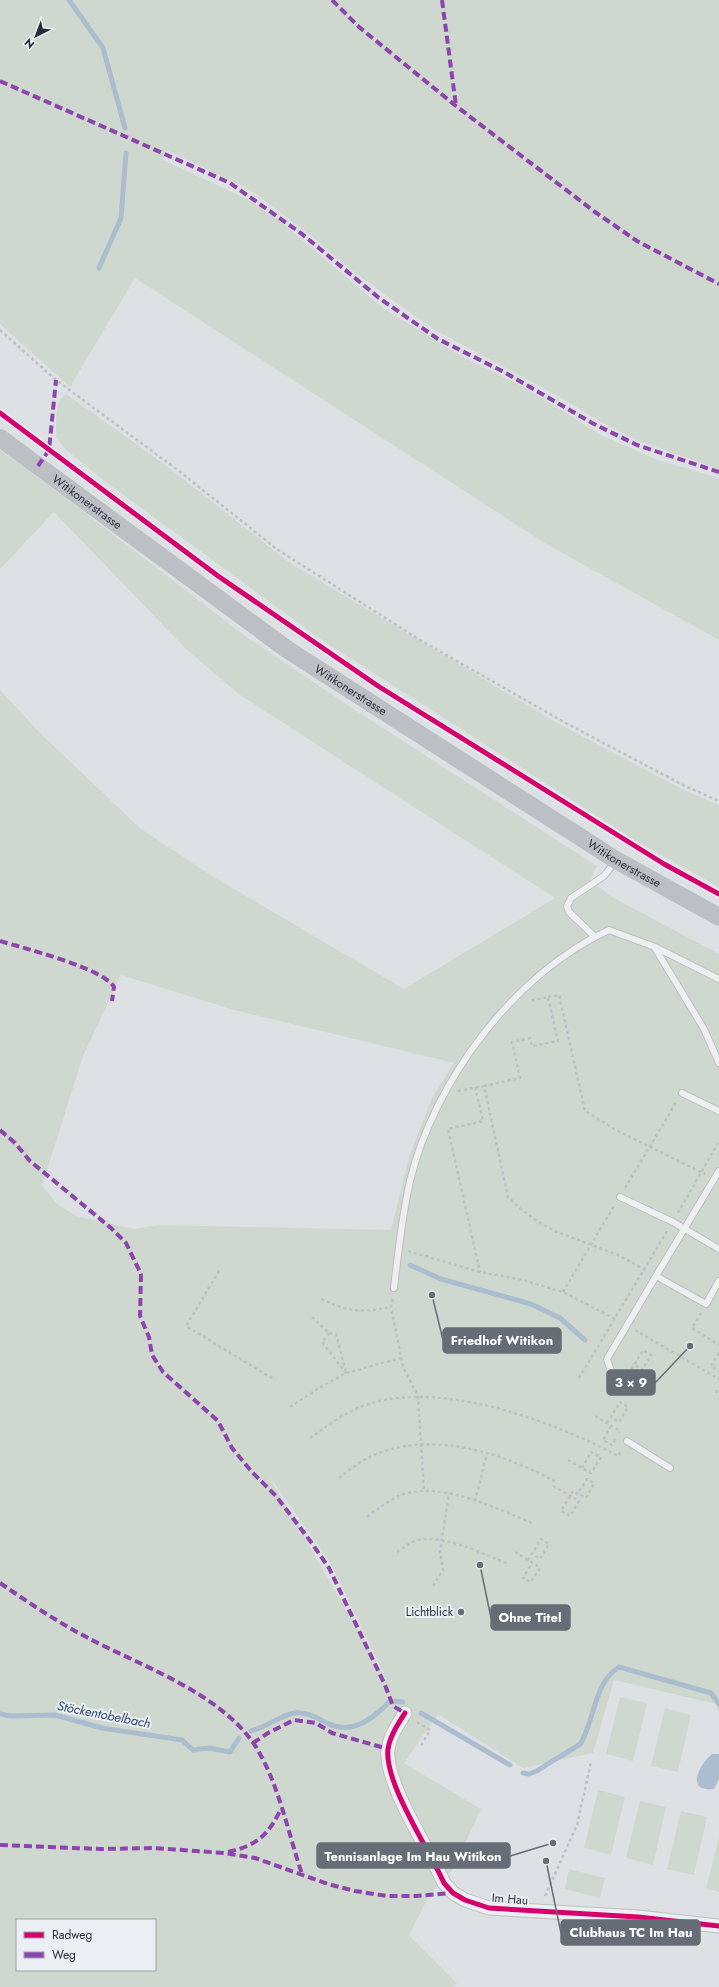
<svg xmlns="http://www.w3.org/2000/svg" width="719" height="1987" font-family="Jost,sans-serif">
<style>
.green{fill:#cfd8cf;fill-rule:evenodd}
.water{fill:#acbdd0}
.lines{fill:none;stroke-linecap:round;stroke-linejoin:round}
.stream{stroke:#acbdd0;stroke-width:5}
.service-casing{stroke:#bdbfc2;stroke-width:8}
.minor-casing{stroke:#bdbfc2;stroke-width:15}
.path{stroke:#bebfc4;stroke-width:2.5;stroke-dasharray:3 3;stroke-linecap:butt}
.service{stroke:#eeeff1;stroke-width:6}
.minor{stroke:#eeeff1;stroke-width:13}
.secondary{stroke:#bcbfc4;stroke-width:18}
.quiet{stroke:#8e44ad;stroke-width:4;stroke-dasharray:8 4;stroke-linecap:butt}
.cycleway-casing{stroke:#ebeff4;stroke-width:8}
.cycleway{stroke:#d6006c;stroke-width:5}
.poi-dot{fill:#666d77;stroke:#ebeff4;stroke-width:1.5}
.labels{text-anchor:middle;stroke-width:4;stroke-linejoin:round;paint-order:stroke}
.street-label{font-size:12px;fill:#262e3c;stroke:#ebeff4}
.poi-label{font-size:12px;fill:#262e3c;stroke:#ebeff4;text-anchor:end}
.water-label{font-size:13px;font-style:italic;fill:#314c70;stroke:#ebeff4}
.leader{fill:none;stroke:#666d77;stroke-width:1.5}
.callout-dot{fill:#666d77;stroke:#ebeff4;stroke-width:1.5}
.callout{fill:#666d77;stroke:#666d77;stroke-width:1.5}
.callout-label{font-size:13px;text-anchor:middle;font-weight:bold;fill:#fff}
</style>
<rect width="100%" height="100%" fill="#dee1e4"/>
<path class="green" d="M0 0H719V471L714 467 641 442 603 423 558 396 433 329 351 270 314 238 256 194 236 183 166 150 163 160 247 199 276 218 383 308 461 356 522 386 603 436 658 460 719 478V640L548 545 135 278 70 387 0 324Z
M66 394 164 464 290 563 557 723 684 790 719 805V887L636 841 319 638 106 482 66 450 56 437C57 424 53 403 66 394Z
M0 450 67 499 245 636 352 708 597 866 590 880 612 897 719 954V1713L716 1704 614 1680 593 1753 523 1768 438 1714 404 1763 481 1809 453 1869 429 1896 409 1935 457 1983 453 1987H0V690L40 733 141 829 212 876 404 989 555 898 240 695 187 650 54 512 0 569ZM121 975 234 1010 454 1063 432 1098 409 1157 391 1230 158 1225 134 1229 76 1216 57 1204 42 1186 83 1056ZM269 1476 331 1564 389 1684ZM17 1920H155V1970H17Z
M620 1697 647 1703 633 1761 606 1754Z
M665 1708 691 1715 678 1772 651 1766Z
M598 1790 625 1797 611 1855 584 1848Z
M640 1801 666 1807 653 1865 626 1858Z
M681 1811 707 1817 694 1875 667 1869Z
M719 1838V1892L706 1888Z
M569 1869 605 1878 600 1898 565 1889Z"/>
<path class="water" d="M712 1754H719V1779L714 1789C685 1793 699 1764 712 1754Z"/>
<g class="lines">
<path class="stream" d="M69 0 103 48 125 128
M99 268 121 218 126 153
M410 1265 441 1279 531 1304 560 1318 585 1340
M393 1701 403 1702
M421 1713 510 1765
M0 1714 10 1716 55 1715 102 1728 182 1740 193 1750 209 1748 230 1752 239 1738
M251 1731C267 1727 279 1716 294 1713 307 1711 318 1719 329 1724 352 1735 374 1718 389 1702
M523 1773 529 1774 537 1771C543 1766 579 1746 581 1743 595 1718 594 1683 619 1667L711 1693 719 1704"/>
<g class="service-casing">
<path id="service" d="M594 936 569 912 567 906 571 898 604 876 615 862
M655 948 704 1029 719 1063
M682 1093 719 1111
M620 1197 673 1222 719 1249
M656 1276 719 1171
M394 1288C398 1252 402 1216 410 1181 434 1081 515 973 609 930L655 947 719 979
M611 1371 607 1359 656 1276 706 1304 719 1281
M627 1441 670 1468"/>
</g>
<g class="minor-casing">
<path id="minor" d="M405 1713C398 1724 390 1736 388 1749 384 1783 429 1849 444 1883L453 1893 465 1900 489 1908 638 1917 719 1926"/>
</g>
<path class="path" d="M0 330 56 380 179 471 278 550 420 640 562 721 685 786 719 801
M548 997 559 995 585 1111 616 1130 705 1174
M484 1086 520 1078 512 1042 530 1038 532 1046 558 1041 548 997 529 1001
M475 1087 483 1121 448 1129 480 1272
M458 1091 484 1086 508 1197 523 1211 540 1223 557 1232 618 1255 647 1271
M625 1188 677 1101
M678 1213 719 1141
M408 1251 480 1272 523 1280 563 1292 617 1320
M219 1271 186 1326 275 1380
M563 1292 614 1206
M321 1299C351 1312 359 1313 391 1307
M393 1299 391 1307 403 1367 418 1396 424 1491
M701 1313 692 1328 719 1345
M312 1317 329 1333 336 1334 346 1373
M635 1330 719 1379
M329 1333 322 1342 346 1373
M719 1353 711 1366 719 1371
M621 1371 630 1372 643 1350 651 1355 642 1370 635 1365
M579 1378 667 1231
M716 1393 719 1387
M290 1407 319 1388 346 1373 401 1358
M595 1416 620 1431 619 1432
M607 1423 620 1402 628 1407 619 1422 611 1417
M611 1426 603 1440 612 1445 616 1438
M310 1438C325 1427 340 1416 356 1409 430 1375 551 1420 618 1456L622 1450
M568 1460 591 1473 601 1457 591 1452 582 1468
M339 1478C350 1470 361 1460 374 1455 433 1430 503 1453 556 1482
M553 1486 579 1501 570 1516 561 1511 573 1491 586 1498 594 1483 587 1479 578 1493
M475 1501 487 1453
M367 1517C379 1508 390 1499 404 1494 443 1482 496 1508 532 1523
M397 1552C402 1549 407 1545 412 1542 438 1531 484 1554 508 1564
M515 1552C523 1557 532 1562 540 1568L531 1582 523 1578 532 1563
M528 1560 541 1539 549 1544 540 1559 532 1554
M433 1586 443 1570 440 1551 449 1494
M417 1722 430 1730 421 1746
M545 1896 577 1825 591 1762"/>
<use href="#service" class="service"/>
<use href="#minor" class="minor"/>
<path class="secondary" id="s1" d="M0 438 288 650 616 860 719 917"/>
<path class="quiet" d="M332 0 359 27 456 106 595 212 637 241 719 284
M442 0 456 106
M0 81 230 183 302 234 379 298 438 339 504 372 592 423 637 445 719 472
M38 466 49 450 56 380
M0 941C23 948 103 968 114 987L112 1001
M0 1130 15 1143 30 1161 111 1228 126 1243 141 1274 140 1316 149 1337 152 1355 163 1372 218 1421 232 1448 252 1472 276 1496 311 1542 329 1568 385 1685 393 1706 405 1713
M0 1583C29 1603 59 1623 90 1639 144 1667 219 1693 254 1744 278 1780 288 1833 302 1874
M253 1743 268 1733 294 1720 316 1723 332 1733 388 1749
M0 1845 100 1849 154 1848 224 1853 255 1858 328 1884 355 1891 387 1896H416L453 1893
M228 1852C258 1845 268 1835 281 1809"/>
<g class="cycleway-casing">
<path id="cycleway" d="M0 413 218 576 378 686 664 864 719 894
M405 1713C398 1724 390 1736 388 1749 384 1783 429 1849 444 1883L453 1893 465 1900 489 1908 638 1917 719 1926"/>
</g>
<use href="#cycleway" class="cycleway"/>
</g>
<circle class="poi-dot" cx="461" cy="1612" r="4"/>
<g class="labels">
<g class="street-label">
<text dy="4" stroke="none"><textPath href="#s1" startOffset="108">Witikonerstrasse</textPath></text>
<text dy="4" stroke="none"><textPath href="#s1" startOffset="432">Witikonerstrasse</textPath></text>
<text dy="4" stroke="none"><textPath href="#s1" startOffset="756">Witikonerstrasse</textPath></text>
<text transform="translate(510 1899) rotate(5)" y="4">Im Hau</text>
</g>
<g class="poi-label">
<text x="453" y="1616">Lichtblick</text>
</g>
<g class="water-label">
<text transform="translate(104 1714) rotate(11)" y="5">Stöckentobelbach</text>
</g>
</g>
<path class="leader" d="M432 1295L443 1340M690 1346L655 1383M480 1565L491 1618M553 1843L510 1856M546 1861L561 1933"/>
<g class="callout-dot">
<circle cx="432" cy="1295" r="4"/>
<circle cx="690" cy="1346" r="4"/>
<circle cx="480" cy="1565" r="4"/>
<circle cx="553" cy="1843" r="4"/>
<circle cx="546" cy="1861" r="4"/>
</g>
<g class="callout">
<rect x="443" y="1328" width="118" height="25" rx="4"/>
<rect x="607" y="1370" width="48" height="25" rx="4"/>
<rect x="491" y="1605" width="79" height="25" rx="4"/>
<rect x="317" y="1843" width="193" height="25" rx="4"/>
<rect x="561" y="1920" width="139" height="25" rx="4"/>
</g>
<g class="callout-label">
<text x="502" y="1345">Friedhof Witikon</text>
<text x="631" y="1387">3 × 9</text>
<text x="530" y="1622">Ohne Titel</text>
<text x="413" y="1861">Tennisanlage Im Hau Witikon</text>
<text x="631" y="1937">Clubhaus TC Im Hau</text>
</g>
<rect x="16" y="1919" width="140" height="52" fill="#ebeff4" stroke="#9ca2aa"/>
<rect x="24" y="1932" width="20" height="6" fill="#d6006c" stroke="#9ca2aa"/>
<text x="52" y="1939" font-size="12" fill="#262e3c">Radweg</text>
<rect x="24" y="1952" width="20" height="6" fill="#8e44ad" stroke="#9ca2aa"/>
<text x="52" y="1959" font-size="12" fill="#262e3c">Weg</text>
<g transform="translate(36 36) rotate(222)" stroke="#ebeff4" stroke-width="3" paint-order="stroke">
<path d="M0-3L7 15L0 10L-7 15Z" fill="#262e3c"/>
<text y="-6" font-size="11" font-weight="bold" text-anchor="middle" fill="#262e3c">N</text>
</g>
</svg>
